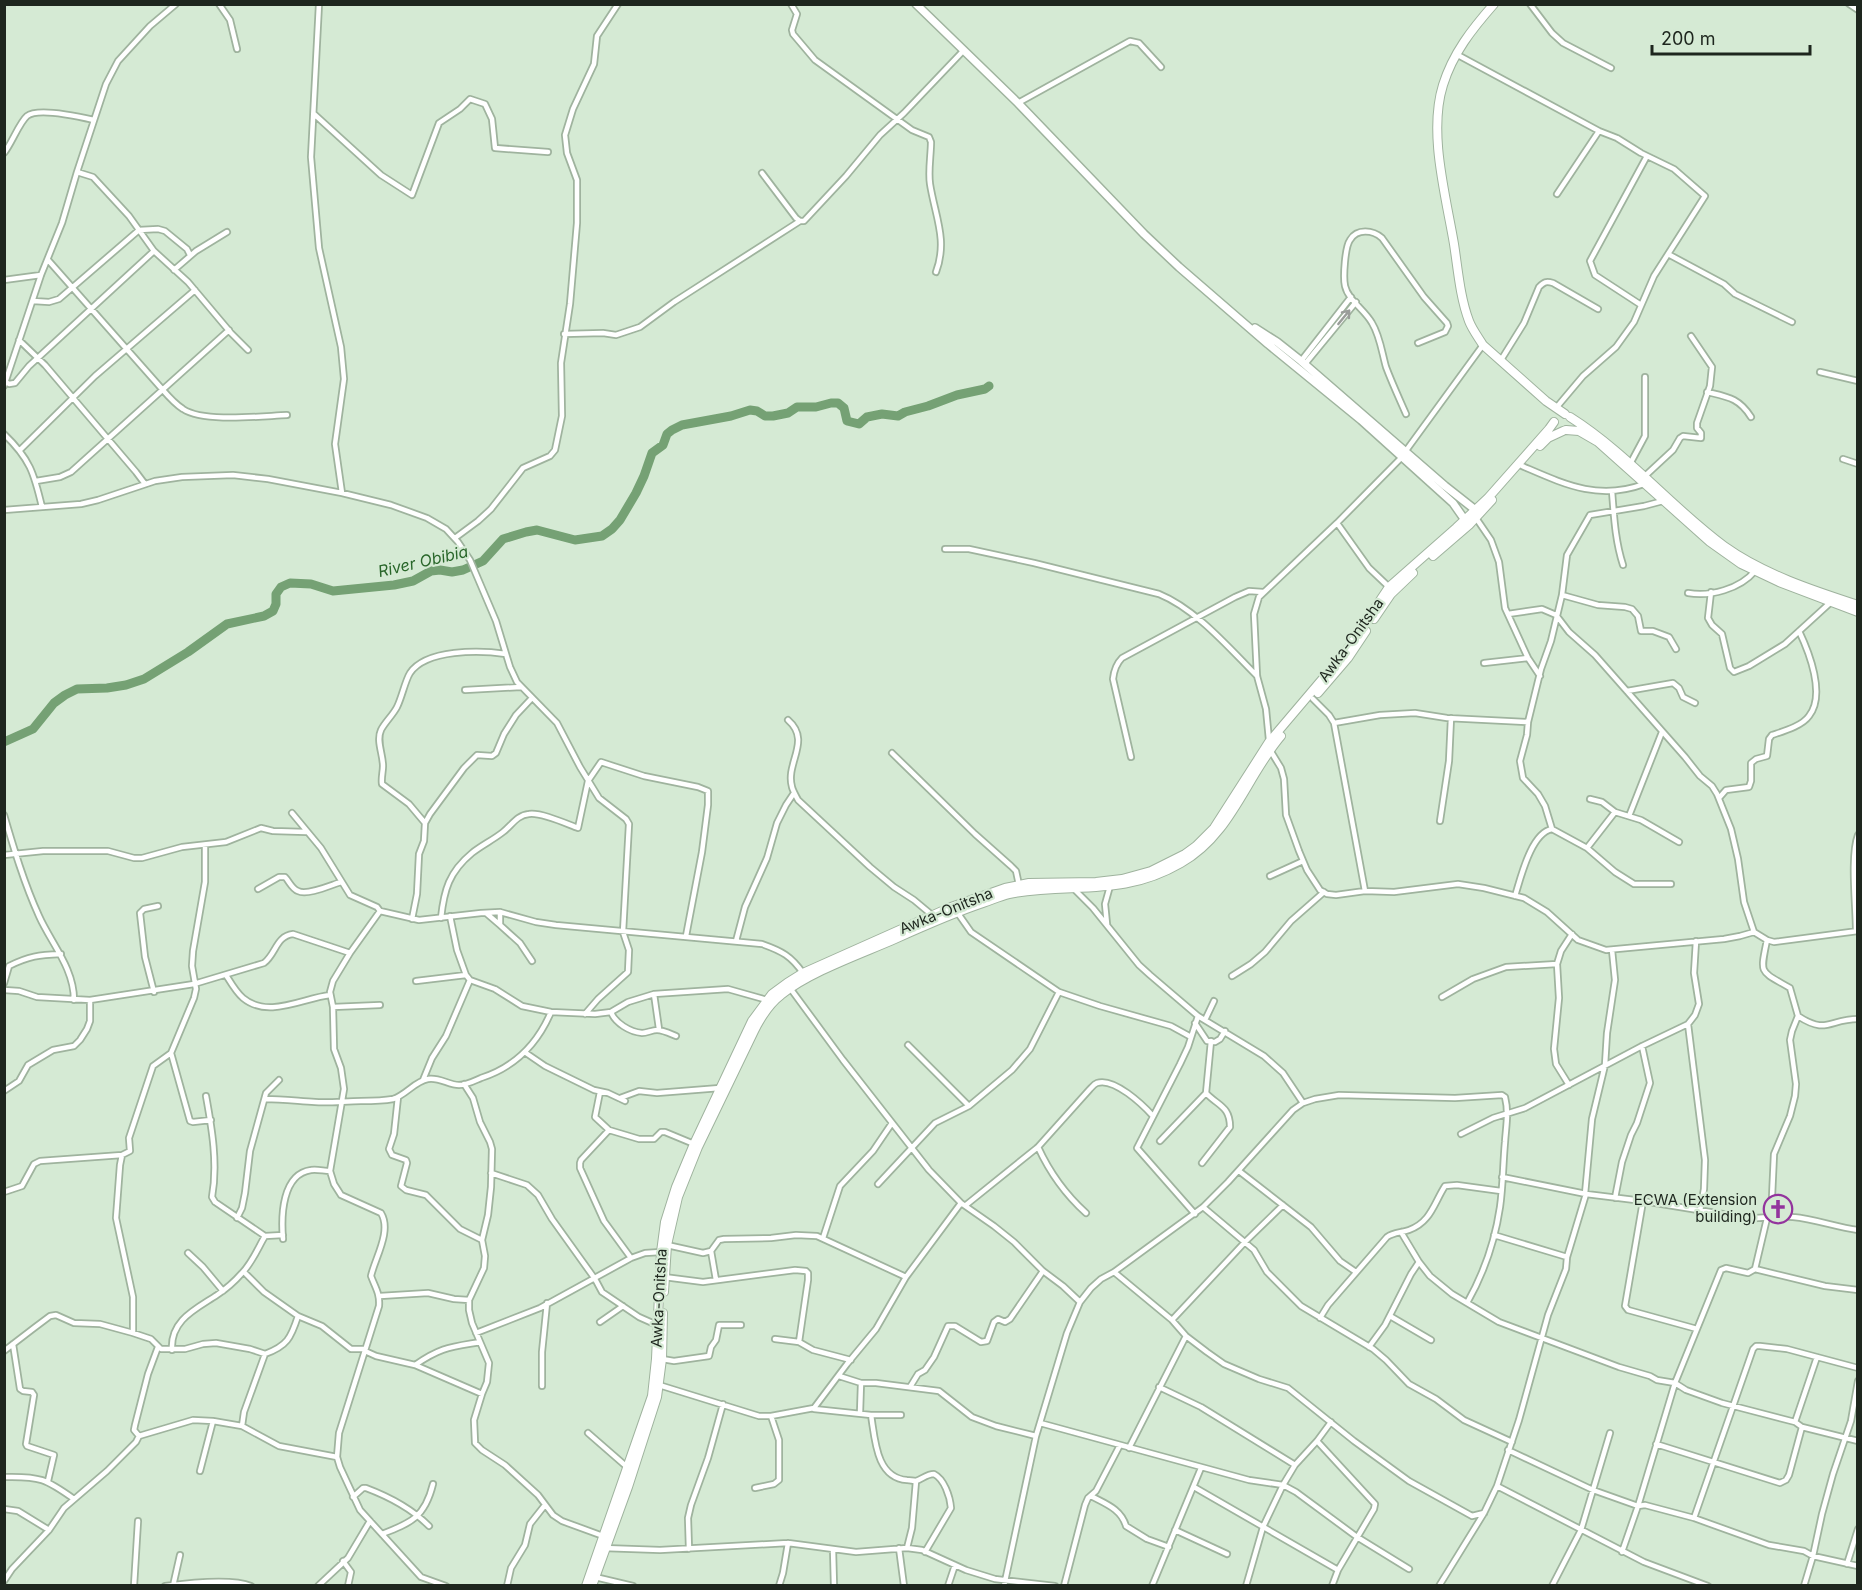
<svg xmlns="http://www.w3.org/2000/svg" width="1862" height="1590" font-family="Inter,sans-serif">
<style>
.lines{fill:none;stroke-linecap:round;stroke-linejoin:round}
.river{stroke:#75a174;stroke-width:9}
.street-casing{stroke:#9fb39e;stroke-width:8}
.secondary-casing{stroke:#9fb39e;stroke-width:10}
.primary-casing{stroke:#9fb39e;stroke-width:10}
.street{stroke:#fff;stroke-width:4.5}
.secondary{stroke:#fff;stroke-width:7}
.primary{stroke:#fff;stroke-width:8}
.oneway{stroke:#9a9d9a}
.labels{text-anchor:middle;stroke-width:4.5;stroke-linejoin:round;paint-order:stroke}
.street-label{font-size:15px;fill:#1e261e;stroke:#d5ead4}
.poi-label{font-size:15px;fill:#1e261e;stroke:#d5ead4;text-anchor:end}
.water-label{font-size:16px;font-style:italic;fill:#2a672b;stroke:#d5ead4}
</style>
<rect width="100%" height="100%" fill="#d5ead4"/>
<g class="lines">
<path class="river" d="M4 742 33 729 54 703 65 695 77 689 107 688 126 685 144 679 188 652 227 624 264 616 273 611 276 604V594L281 587 290 583 311 584 333 591 394 585 413 581 431 571 440 570 452 572 463 570 483 561 503 539 526 532 537 530 575 540 602 536 612 529 620 520 636 493 644 476 652 453 663 445 667 434 672 430 682 425 731 416 750 410 757 411 765 416H773L788 413 797 407H816L831 403H838L844 408 847 421 859 424 867 417 882 414 898 416 905 412 928 406 957 395 985 389 989 386"/>
<g class="street-casing">
<path id="street" d="M219 4 230 20 237 49
M319 4 311 157 319 248 341 347 344 379 335 444 342 493
M791 4 797 14 792 30 793 34 815 60 912 130 929 137 931 142C931 155 928 171 930 184 935 216 948 240 936 272
M1530 4 1552 33 1563 43 1611 68
M1849 4 1858 10
M1456 54 1599 131 1617 138 1641 153 1674 169 1705 196 1654 276 1634 322 1616 347 1583 376 1556 408
M1018 103 1130 41 1139 43 1161 67
M314 114 381 175 412 195 439 123 460 109 470 99 485 104 492 119 495 148 548 152
M4 153C12 143 19 123 27 116 38 107 81 117 94 120
M77 172 93 177 129 216 154 251 188 282 231 333 248 350
M762 173 796 218 800 221H804L846 176 880 135 904 113 964 50
M1557 194 1599 131
M1668 254 1724 284 1735 294 1792 322
M48 260 162 389C168 396 175 404 183 409 204 423 262 416 287 415
M174 270 196 251 227 232
M4 280 41 275
M33 301 49 302 59 299 139 230 158 229 165 231 187 249 190 255
M1641 305 1595 275 1590 261 1647 156
M564 334 603 333 616 335 640 327 674 302 800 221
M19 340 45 365 136 472 145 484
M1501 360 1524 323 1539 287C1544 282 1546 281 1553 283L1598 309
M1301 361 1351 297
M1305 364 1356 302
M1820 372 1858 381
M6 382 9 384 15 383 29 366 154 251
M4 386 41 275 62 223 77 172 106 84 118 61 150 26 176 4
M1707 392C1728 397 1739 398 1751 417
M1406 414C1399 398 1392 383 1386 367 1382 353 1380 336 1372 323 1365 310 1348 300 1345 286 1343 277 1345 247 1350 240 1357 228 1373 230 1382 238L1424 297 1447 323 1448 326 1445 332 1418 343
M4 434C30 459 34 473 42 507
M20 450 95 376 195 290
M1405 452 1483 345
M1843 459 1858 464
M1630 464 1645 436V377
M1522 466C1564 484 1598 501 1644 484
M1645 476 1673 450 1680 438 1683 436 1701 438V433L1697 428V423L1710 386 1712 367 1691 336
M36 481 60 477 71 472 229 330
M1612 491C1614 516 1615 540 1623 565
M1663 501 1644 506 1590 515 1567 555 1562 595 1551 641 1541 669 1528 722 1527 735 1520 761 1523 778 1538 794 1545 806 1552 829 1587 848 1615 872 1634 884H1671
M4 510 81 504 98 500 155 481 182 477 233 475 268 479 342 493 391 505 427 518 446 529 458 542 470 560 496 621 510 667 517 682 557 723 580 767 599 798 626 819 629 824 623 932 629 950 628 972 598 999 585 1014
M1476 518 1491 540 1499 562 1505 608 1528 658 1540 676
M1337 523 1369 568 1389 587
M455 538 478 521 491 509 523 468 550 456 555 450 562 416 561 363 570 304 577 223V180L567 153 565 135 573 109 594 64 597 36 618 4
M945 549H969L1034 563 1159 594C1196 609 1229 648 1257 676
M1711 592 1708 618 1712 625 1722 634 1730 668 1734 672 1749 666 1785 644 1831 602
M1688 593C1710 597 1740 589 1755 571
M1562 595 1598 605 1625 607 1632 609 1638 616 1641 631H1653L1669 637 1676 649
M1508 614 1542 609 1556 615 1569 632 1595 655 1685 757 1700 776 1712 786 1717 794 1731 829 1738 859 1744 902 1754 932 1767 940 1774 942 1858 931
M1484 663 1528 658
M465 690 521 687
M1627 691 1673 683 1679 688 1683 697 1695 703
M1313 699 1329 715 1334 723 1365 891
M788 720C812 741 785 763 792 787 793 791 796 796 798 800L870 867 894 887 914 900 932 915
M1334 723 1380 715 1415 713 1447 718 1528 722
M1269 740 1266 709 1257 676 1254 614 1259 597 1337 523 1402 457
M1270 750 1281 768 1284 779 1286 815 1299 851 1307 870 1320 890 1327 894 1336 895 1365 891 1394 892 1458 884 1484 888 1524 898 1547 912 1578 940 1606 950 1724 939 1740 936 1754 932
M892 753 975 834 1011 866 1016 871 1019 885
M1131 757 1113 679C1114 670 1116 664 1122 658L1235 597 1249 591 1263 592
M1719 798 1726 790 1749 787 1751 781V763L1756 759 1767 756 1769 739 1772 735C1784 731 1802 726 1809 716 1826 695 1809 652 1799 631
M1590 799 1602 802 1615 812 1641 820 1679 842
M292 813 321 848 350 895 377 907 380 911 419 920 481 913 500 912 536 922 556 925 762 944C782 951 791 956 803 973
M4 815C14 849 24 883 39 916 51 943 74 968 74 1000
M1629 816 1662 732
M1440 821 1449 761 1451 718
M425 823 409 804 382 784C381 778 383 772 383 766 383 754 376 741 381 730 385 722 393 715 397 707 402 697 405 681 410 673 426 649 480 650 506 654
M1587 848 1615 812
M4 855 43 851H108L134 858H142L182 847 226 842 261 828 273 831 306 832
M1270 876 1303 861
M258 889 279 877H285C289 881 292 889 298 891 307 896 331 885 341 882
M1074 889 1093 908 1139 965 1150 975 1198 1016 1264 1056 1283 1073 1303 1103
M1515 896C1521 877 1531 833 1552 829
M380 911 350 953 333 981 330 992 333 1007 334 1049 341 1068 344 1089 330 1171 334 1184 341 1195 381 1213C392 1231 375 1258 371 1276 375 1287 380 1293 379 1306L339 1433 337 1457 340 1467 360 1510 421 1577 446 1586
M500 912V925L520 943 532 961
M957 912 971 932 1059 992 1100 1006 1171 1026 1191 1037
M486 913 500 925
M450 916 457 950 466 975 470 980 495 989 522 1006 551 1012 595 1014 611 1012 628 1002 654 994 728 989 767 1000
M441 918C444 890 449 872 472 853 482 845 493 840 503 832 512 825 517 815 529 814 541 812 567 824 578 828L588 781 601 762 644 776 698 787 708 791V805L702 852 686 936
M412 919 417 894 419 854 424 841 425 823 430 814 464 768 477 755 492 756 496 753 504 734 516 715 532 698
M1107 924 1105 904 1110 886
M1856 931C1856 906 1850 856 1858 835
M736 941 745 907 767 858 777 823 786 805 794 793
M226 975C231 983 236 992 243 998 268 1019 303 998 330 995
M1232 976 1251 964 1265 952 1291 921 1324 892
M416 981 466 975
M4 983 9 966C29 956 39 955 61 954
M790 988 843 1060 929 1170 961 1203 994 1226 1014 1242 1043 1271 1063 1286 1080 1302
M4 990 19 991 37 997 90 1000 194 984 264 963C276 954 276 936 293 934L350 953
M154 992 145 957 140 913 144 909 158 906
M654 994 659 1029
M1442 997 1473 979 1506 967 1557 964
M333 1007 380 1005
M611 1012C615 1023 630 1032 642 1033 647 1033 652 1030 657 1030 663 1030 671 1034 676 1036
M1798 1016C1827 1035 1829 1019 1858 1019
M1205 1020 1214 1001
M1195 1023 1207 1041 1215 1042 1220 1039 1225 1031
M1688 1024 1705 1160 1704 1189 1700 1211
M908 1045 969 1106
M171 1053 190 1121 193 1122 211 1120
M526 1053 545 1066 594 1090 608 1093 625 1101
M423 1080 432 1058 446 1036 470 980
M464 1084 473 1098 480 1122 490 1142 492 1149 491 1187 488 1215 482 1240 485 1256 484 1268 469 1300V1310L472 1323 489 1363 487 1382 482 1394 474 1420 475 1443 482 1450 505 1465 538 1495 553 1515 562 1521 603 1536
M1569 1085 1556 1064 1554 1049 1559 998 1557 964 1561 951 1572 934
M4 1091 19 1081 28 1065 53 1050 74 1046 80 1040 87 1029 90 1021V1000
M600 1092 595 1117 609 1130 639 1139H654L661 1132H665L694 1144
M206 1096C212 1129 218 1164 212 1197L215 1202 265 1236 283 1235
M398 1097 394 1134 389 1149 392 1155 406 1160 407 1163 401 1186 406 1190 426 1195 460 1229 482 1240
M620 1098 639 1091 657 1093 720 1088
M265 1099C282 1099 298 1101 315 1102 330 1103 346 1101 361 1101 371 1101 382 1101 393 1099 406 1095 415 1081 428 1079 439 1077 449 1085 459 1085 467 1085 474 1081 481 1078 515 1067 537 1045 551 1012
M609 1130 581 1160 580 1163V1168L604 1221 631 1258
M1461 1134 1493 1118 1525 1108 1642 1046 1688 1024 1695 1015 1699 1004 1694 973 1696 941
M1160 1141 1206 1093
M1038 1147C1049 1171 1066 1195 1086 1213
M122 1155 120 1165 116 1218 133 1297V1333
M1202 1163 1230 1127C1230 1106 1218 1106 1206 1093L1211 1041
M1239 1171 1311 1227 1340 1261 1356 1272
M491 1173 527 1185 538 1195 552 1219 595 1279 602 1292 639 1317 657 1325
M1502 1177 1586 1194 1643 1201 1747 1218C1763 1219 1777 1215 1793 1217 1815 1219 1836 1227 1858 1230
M878 1184 935 1123 969 1106 1012 1070 1030 1049 1059 992
M4 1192 22 1186 34 1164 40 1161 122 1155 130 1151 129 1138 153 1066 171 1053 194 998 196 989 192 966 193 951 205 882V845
M1585 1194 1592 1119 1605 1065 1607 1033 1615 980 1612 950
M1615 1198 1622 1162 1631 1135 1637 1123 1650 1083 1642 1046
M1643 1201 1625 1306 1628 1310 1697 1329
M966 1205 1038 1147 1090 1089C1092 1087 1094 1084 1097 1083 1114 1077 1143 1105 1153 1116
M1203 1207 1254 1250 1267 1272 1301 1306 1373 1349 1386 1360 1409 1384 1436 1399 1464 1420 1512 1442
M1195 1214 1137 1148 1180 1064 1188 1047 1198 1016
M237 1218 242 1208 245 1193 250 1151 266 1093 279 1080
M1401 1232 1419 1262 1430 1276 1452 1294 1499 1322 1619 1367 1650 1376 1657 1380 1675 1383 1686 1390 1722 1403 1795 1422 1802 1427 1858 1441
M1494 1235 1567 1257
M823 1238 840 1186 873 1151 892 1123
M283 1239C281 1216 282 1174 311 1170 317 1169 324 1171 330 1171
M667 1245 703 1253 711 1251 719 1240 724 1239 771 1238 796 1235 817 1236 906 1277
M711 1251 716 1280
M188 1253 203 1267 223 1291
M1755 1269 1772 1197 1774 1154 1790 1116 1795 1096 1796 1084 1790 1040 1792 1031 1798 1016 1790 988C1759 970 1760 975 1767 940
M244 1272 264 1292 298 1316 322 1326 351 1349H365
M1114 1272 1172 1320 1186 1336 1207 1352 1224 1364 1259 1379 1288 1388 1354 1441 1409 1481 1472 1516 1484 1513
M664 1277 703 1282 795 1270 806 1271 808 1273V1280L799 1342
M380 1296 428 1293 454 1299 469 1300
M1390 1316 1431 1340
M1320 1318 1328 1305 1387 1237C1394 1232 1401 1233 1409 1230 1431 1222 1434 1203 1445 1186L1457 1185 1501 1191
M1172 1320 1245 1242 1283 1205
M600 1322 623 1306
M476 1333 540 1308 631 1258 645 1253 661 1252
M775 1339 799 1342 813 1350 851 1360
M13 1344 20 1389 23 1391 32 1392 34 1395 26 1444 27 1446 54 1455 48 1481
M1369 1347 1385 1325 1411 1274 1419 1262
M172 1350C170 1320 196 1309 217 1295 226 1289 235 1281 242 1273 252 1263 258 1248 265 1236
M4 1351 34 1328 50 1316 56 1315 74 1323 100 1324 133 1333 151 1339 161 1349H185L203 1344 216 1343 250 1349 265 1354C287 1346 291 1338 298 1316
M365 1351 376 1356 415 1365 482 1394
M662 1359 674 1361 709 1356 711 1347 716 1340 719 1325H741
M415 1365C441 1347 451 1347 480 1342
M839 1376 861 1383H876L939 1391 972 1417 996 1426 1036 1436
M659 1385 759 1416H771L814 1408 847 1364 876 1329 906 1277 961 1203
M542 1386V1352L547 1303
M910 1387 918 1374 925 1370 934 1357 948 1326H955L981 1342 987 1341 994 1322 998 1319 1005 1322 1010 1319 1043 1271
M1159 1387 1201 1407 1295 1465
M814 1409 871 1415H901
M860 1413 861 1383
M871 1415C875 1439 876 1478 907 1480 910 1480 913 1481 916 1481 922 1479 927 1474 934 1474 944 1479 950 1496 951 1508L925 1552
M1795 1422 1817 1357
M1040 1423 1249 1480 1283 1485 1296 1492 1357 1537 1409 1569
M242 1426 244 1412 265 1354
M588 1433 627 1467
M139 1436 134 1430 135 1425 148 1374 158 1347
M1317 1441 1375 1504 1374 1509 1338 1570 1332 1586
M1656 1444 1780 1483 1786 1480 1789 1475 1802 1427
M1129 1448 1186 1336
M1508 1450 1593 1490 1638 1506 1645 1505 1694 1518 1769 1545 1804 1551 1813 1556 1858 1566
M200 1471 213 1421
M4 1477C40 1476 46 1479 74 1499
M1497 1486 1644 1562 1708 1586
M1194 1487 1338 1570
M755 1488 774 1484 779 1480V1440L771 1416
M1091 1496C1106 1504 1121 1509 1126 1526L1147 1539 1169 1547
M353 1497 363 1488H366C390 1497 411 1508 429 1526
M4 1509 18 1511 49 1530
M1694 1518 1753 1349 1756 1346H1760L1787 1349 1858 1368
M1175 1530 1227 1554
M382 1534C411 1523 425 1517 433 1484
M603 1548 660 1550 788 1543 856 1552 907 1548 922 1550 966 1570 995 1579 1055 1586
M899 1548 904 1586
M907 1548 912 1528 916 1481
M689 1549 688 1518 691 1505 708 1458 723 1404
M833 1549 834 1586
M1622 1552 1638 1506 1675 1383 1721 1270 1726 1268 1748 1273 1755 1269 1825 1286 1858 1290
M343 1561 351 1572 348 1586
M1847 1564 1858 1529
M595 1577 633 1586
M4 1581 12 1569 49 1530 64 1508 107 1471 136 1442 139 1436 193 1420 213 1421 242 1426 279 1446 337 1457
M134 1586 138 1521
M165 1586C188 1583 231 1578 251 1586
M173 1586 180 1555
M318 1586 348 1558 370 1521
M507 1586 511 1568 525 1545 530 1524 545 1505
M779 1586 783 1573 788 1543
M948 1586 955 1565
M1004 1586 1036 1436 1067 1333 1080 1302 1091 1288 1101 1279 1114 1272 1203 1207 1228 1182 1293 1110 1303 1103 1315 1099 1339 1095 1455 1098 1502 1095 1505 1097C1509 1113 1506 1126 1505 1142 1503 1164 1503 1186 1500 1207 1495 1241 1484 1273 1467 1303
M1064 1586 1085 1505 1088 1498 1096 1491 1120 1445
M1152 1586 1201 1468
M1246 1586 1263 1527 1283 1485 1295 1465 1317 1441 1331 1422
M1439 1586 1484 1513 1497 1486 1519 1420 1548 1315 1566 1269 1567 1257 1586 1194
M1552 1586 1581 1530 1610 1433
M1804 1586 1813 1556 1822 1514 1833 1474 1851 1421 1858 1381"/>
</g>
<g class="secondary-casing">
<path id="secondary" d="M916 4 1018 103 1144 234 1179 267 1268 344 1361 420 1453 503 1467 523
M1255 328 1277 342 1301 361 1445 486 1478 512"/>
</g>
<g class="primary-casing">
<path id="primary" d="M1494 4C1472 29 1453 53 1443 85 1428 133 1446 196 1454 244 1458 270 1460 297 1469 321 1472 329 1478 337 1483 345L1546 401 1565 414
M1570 417C1627 453 1670 506 1724 546 1763 574 1812 590 1858 605
M1566 430 1579 431 1598 442 1710 542 1741 564 1779 582 1858 612
M1540 446 1548 438 1563 431
M1433 556 1469 525 1492 500
M1374 619 1391 594 1413 573
M1318 693 1348 658 1366 631
M664 1292 667 1245 678 1197 698 1147 754 1031C761 1017 769 1004 781 995 809 972 861 954 895 939 924 926 953 913 983 903 992 900 1000 896 1009 894 1072 882 1121 898 1181 863 1231 835 1246 777 1281 736
M586 1586 652 1396 656 1359 661 1252 665 1222 676 1187 694 1144 752 1021 772 994 787 983 803 973 951 907 1005 888 1029 883 1096 882 1122 879 1151 871 1185 854 1196 846 1214 828 1269 742 1347 650 1389 587 1456 528 1488 498 1549 429 1554 422
M592 1586 628 1487 657 1397 662 1359 663 1313"/>
</g>
<use href="#street" class="street"/>
<use href="#secondary" class="secondary"/>
<use href="#primary" class="primary"/>
</g>
<defs><path id="oneway-shaft" d="M-6 0H5M1.5-3L5.5 0L1.5 3" fill="none" stroke-width="1.6" stroke-linecap="round" stroke-linejoin="round" transform="scale(1.5)"/></defs>
<use class="oneway" href="#oneway-shaft" transform="translate(1344 317) rotate(-51)"/>
<defs>
<g id="church-ring" transform="scale(1.5)"><circle r="9.5" fill="#d5ead4" stroke="#93349d" stroke-width="1.5"/><path d="M-1.2-6h2.4v3.5h3.3v2.4h-3.3V6h-2.4V-.1h-3.3v-2.4h3.3Z" fill="#93349d"/></g>
</defs>
<g fill-rule="evenodd">
<use href="#church-ring" x="1778" y="1209"/>
</g>
<g class="labels">
<g class="street-label">
<text transform="translate(1351 640) rotate(-54)" y="5">Awka-Onitsha</text>
<text transform="translate(946 911) rotate(-22)" y="5">Awka-Onitsha</text>
<text transform="translate(659 1298) rotate(-87)" y="5">Awka-Onitsha</text>
</g>
<g class="poi-label">
<text x="1757" y="1205">ECWA (Extension<tspan x="1757" dy="17">building)</tspan></text>
</g>
<g class="water-label">
<text transform="translate(423 561) rotate(-13)" y="6">River Obibia</text>
</g>
</g>
<rect width="1862" height="1590" fill="none" stroke="#1e261e" stroke-width="12"/>
<path d="M1652 45v9h158v-9" fill="none" stroke="#1e261e" stroke-width="3"/>
<text x="1661" y="45" font-size="18" fill="#1e261e" stroke="#d5ead4" stroke-width="4.5" paint-order="stroke">200 m</text>
</svg>
